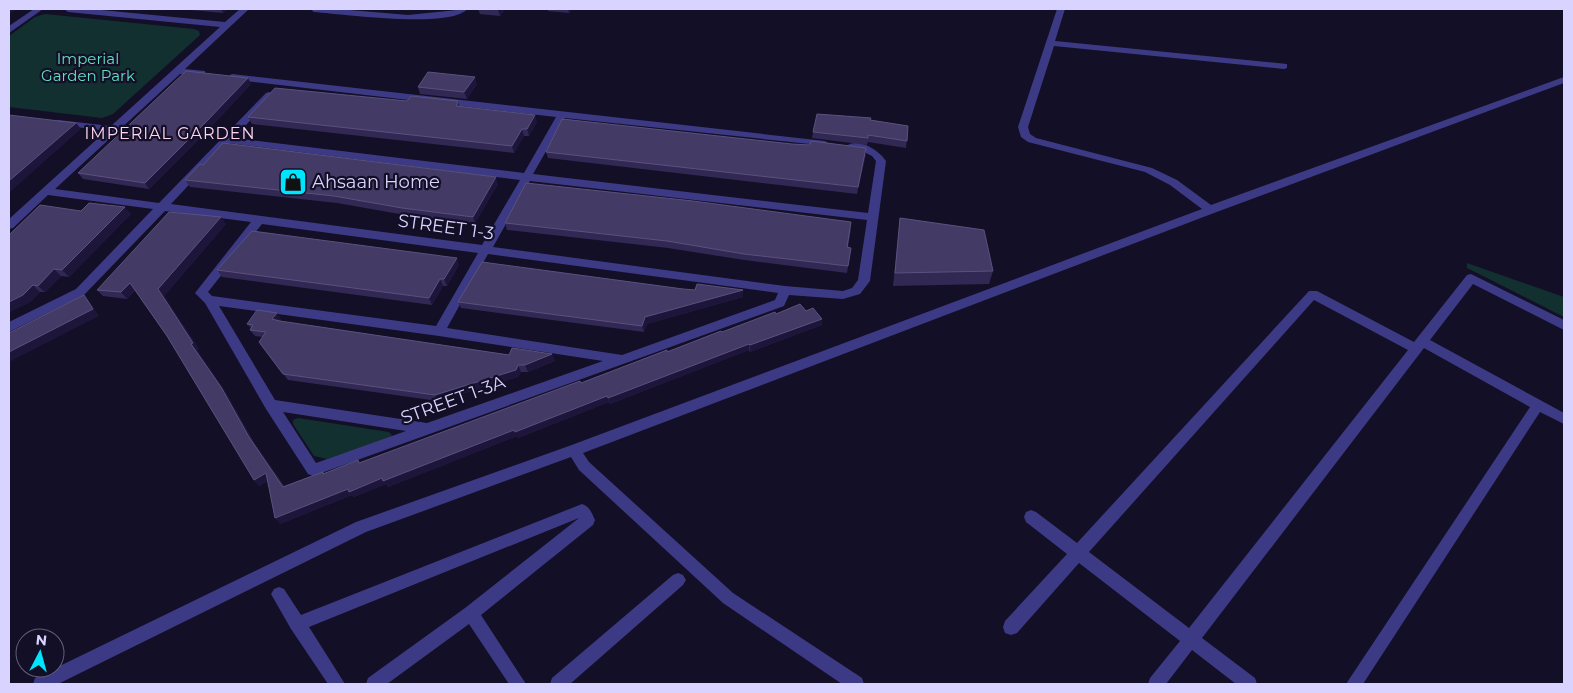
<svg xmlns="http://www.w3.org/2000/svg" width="1573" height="693" font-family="Montserrat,sans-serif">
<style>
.green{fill:#12302f}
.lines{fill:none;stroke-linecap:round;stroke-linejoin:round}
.minor{fill:#3d3a85;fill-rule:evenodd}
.wall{fill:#312854}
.shaded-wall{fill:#1d163a}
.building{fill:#433a66;stroke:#5a527e}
.labels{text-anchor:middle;stroke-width:4.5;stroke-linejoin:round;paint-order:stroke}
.far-park-label{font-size:15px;fill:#5fe0c0;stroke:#130f26}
.far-neighbourhood-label{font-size:16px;letter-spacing:1px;fill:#ffd6f0;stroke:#130f26}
.poi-label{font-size:18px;fill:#d9d4ff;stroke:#130f26;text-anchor:start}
.street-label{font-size:18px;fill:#d9d4ff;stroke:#130f26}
</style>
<rect width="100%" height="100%" fill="#130f26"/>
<path class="green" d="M45 14 194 29 199 31 200 35 113 114 102 118 9 107V36L35 17Z
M1467 263 1564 297V317L1467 268Z
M298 418 389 432 392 435 389 438 327 459 314 456 293 424V420Z"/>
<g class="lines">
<path class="minor" d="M34 9H43L9 33V26Z
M64 9H91L225 22 240 9H249L185 69 205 71V75L180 74 55 189 159 203 266 93 269 92 274 95 272 97 234 138 524 173 556 117 229 79 227 77 232 74 825 141 830 144 829 146 565 118 533 174 868 213 876 161 872 156 864 152 846 149 845 147C857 136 879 150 886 161L870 281 860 294 843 299 789 295 784 306 313 476 308 474 266 409 205 303 195 293 251 222 165 211 84 295 9 332V322L76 289 153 209 48 195 13 228 9 229V219L106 131 61 125 58 124V120L111 126 220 27 68 12ZM228 143 520 180 482 245 171 204ZM530 181 867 220 858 280 852 288 843 291 785 286 493 247ZM262 224 478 253 436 326 212 296 208 292ZM488 254 778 293 775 300 622 355 447 328ZM219 306 439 336 603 361 427 423 275 400ZM283 412 406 431 316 463Z
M310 9H338L408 15 467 9C451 29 341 14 314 12Z
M1057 9H1065L1055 41 1287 64V68L1284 69 1054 46 1028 127 1030 134 1036 138 1152 168 1177 180 1211 205 1561 78 1564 77V83L1214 213 583 453 589 462 733 593 862 678 864 684H842L723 603 579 470 571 457 366 532 58 684H33L35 678 356 522 569 446 1202 209 1170 185 1145 172 1028 142 1021 137 1018 127Z
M1471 274 1564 320V330L1473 284 1430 340 1564 413V424L1540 412 1363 684H1346L1530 407 1424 348 1202 638 1255 678 1257 684H1236L1192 650 1166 684H1148L1150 678 1180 641 1079 563 1017 633 1011 635 1005 633 1003 627 1005 621 1067 554 1026 522 1024 517 1026 512 1031 510 1036 512 1077 543 1309 291H1317L1414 342 1467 275ZM1314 300 1408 350 1189 628 1089 552Z
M582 504C589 506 592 513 595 520L593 525 481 615 526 684H509L469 624 387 684H366L368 678 465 608 579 518 309 627 345 684H328L291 629 271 594 274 589 279 587 284 589 301 615Z
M678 573 683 575 686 580 683 585 570 684H550L552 678 673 575Z"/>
</g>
<path class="wall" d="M179 9H228L223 13Z
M478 9H505L500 16 480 14Z
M548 9H572L569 13 548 11Z
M251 84 209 129 149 189 83 179 78 173Z
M477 84 467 99 420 94 418 87Z
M407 101H458L460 106 537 122 529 136H524L514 153 252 124 248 117Z
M870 120 908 126 906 148 868 142 867 145 812 138 813 132Z
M866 148V154L857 194 548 158 546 152Z
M185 180 498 184 475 223 405 215 337 203 190 187Z
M81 211 131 214 69 277 61 276 45 292H40L30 302 9 312V235Z
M900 218 993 271 989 284 893 286Z
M505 223 851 229 848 247 850 254 847 273 744 260 668 248 507 230Z
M226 224 164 296 199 349 197 350 226 393 255 444 284 486 323 472 324 474 360 463 667 352 776 314 806 311 822 319V325L750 352 749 350 610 404 609 402 518 438 517 436 388 487 386 484 354 497 352 495 280 524 267 481 259 486 254 480 167 336 135 290 127 299 103 296 97 290Z
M459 265 447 286H443L432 305 222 277 217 270Z
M695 290H743V297L647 324 644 332 461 308 458 302Z
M281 319 280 321 509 355 552 354 555 361 528 372H521L518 377 438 401 288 380 259 342 263 337 255 336 250 330 251 328 247 324Z"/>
<path class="shaded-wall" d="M9 9H17L9 14Z
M221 9H228L223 13Z
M499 9H505L500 16 498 10Z
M568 9H572L569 13Z
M475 77 477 84 467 99 464 92Z
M248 78 251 84 209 129 149 189 145 183Z
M535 115 537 122 529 136 527 129Z
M76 123 81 129 9 193V181Z
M522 129 524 136 514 153 512 146Z
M866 148V154L857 194 858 187Z
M496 177 498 184 475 223 473 217Z
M125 207 131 214 69 277 62 270Z
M221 217 226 224 164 296 199 349 197 350 226 393 255 444 288 493 283 487 249 437 158 289Z
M457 258 459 265 447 286 444 279Z
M54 269 61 276 45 292 38 286Z
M440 279 443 286 432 305 429 298Z
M130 283 135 289 127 299 121 292Z
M33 285 40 292 30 302 9 312V302Z
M743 290V297L647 324 644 332 642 326 645 317Z
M84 295 90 302 99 316 9 362V352Z
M277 313 281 319 277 326 272 319Z
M822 319V325L750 352V345Z
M749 344V350L610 404 608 398Z
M552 354 555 361 528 372 525 365Z
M518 365 521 372 518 377 438 401 435 395Z
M607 396 609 402 518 438 517 436 388 487 386 484 354 497 352 495 280 524 275 518 348 489 514 430Z
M266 473 271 478 259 486 254 480Z"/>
<path class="building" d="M186 71 248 78 205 123 145 183 78 173Z
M428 72 475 77 464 92 418 87Z
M275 88 407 101 411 96 458 101 456 106 535 115 527 129H522L512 146 248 117Z
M817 114 871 118 870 120 908 126 907 141 868 135V138L813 132Z
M9 115 76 123 9 181Z
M562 119 792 144 810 145 811 141 866 148 858 187 546 152Z
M223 143 496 177 473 217 402 208 334 196 185 180 200 164 203 165Z
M526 183 693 201 851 222 847 247 851 248 848 266 744 254 667 241 505 223Z
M89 203 125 207 62 270 54 269 38 286 33 285 23 295 9 302V235L40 205 81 211Z
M169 212 221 217 158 289 193 343 191 344 221 387 249 437 283 487 323 472V474L358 460 359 463 580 381 581 383 667 350V352L721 331 722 332 775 312 776 314 800 304 806 311 813 308 822 319 750 345 749 344 608 398 607 396 515 432 514 430 383 481 382 478 349 492 348 489 275 518 266 473 254 480 167 336 130 283 121 292 97 290Z
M900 218 984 230 993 271 895 273Z
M252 231 457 258 444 279H440L429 298 217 270Z
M482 262 683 289 695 290 697 284 743 290 645 317 642 326 458 302Z
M84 295 93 309 9 352V333Z
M257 310 277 313 272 319 280 321 509 355 512 348 552 354 525 365H518L516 370 435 395 283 374 259 342 266 332 250 330 253 325 247 324Z"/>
<defs>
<g id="shop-square" transform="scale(1.4375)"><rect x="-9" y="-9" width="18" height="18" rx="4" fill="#00e5ff" stroke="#130f26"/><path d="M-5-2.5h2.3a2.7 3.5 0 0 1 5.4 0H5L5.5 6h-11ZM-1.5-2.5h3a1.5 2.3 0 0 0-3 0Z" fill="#111"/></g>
</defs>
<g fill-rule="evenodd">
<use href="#shop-square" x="293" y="182"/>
</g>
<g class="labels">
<g class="far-park-label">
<text x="88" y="64">Imperial<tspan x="88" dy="17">Garden Park</tspan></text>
</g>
<g class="far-neighbourhood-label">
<text x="170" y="139">IMPERIAL GARDEN</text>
</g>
<g class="poi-label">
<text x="312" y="188">Ahsaan Home</text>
</g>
<g class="street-label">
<text transform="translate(446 227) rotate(8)" y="6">STREET 1-3</text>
<text transform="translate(453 400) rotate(-20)" y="6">STREET 1-3A</text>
</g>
</g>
<rect width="1573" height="693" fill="none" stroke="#d9d4ff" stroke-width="20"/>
<g transform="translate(40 653) rotate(6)"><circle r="24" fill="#130f26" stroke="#625e7d"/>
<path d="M0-4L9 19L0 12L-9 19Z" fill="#00e5ff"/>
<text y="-8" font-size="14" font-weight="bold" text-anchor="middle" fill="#d9d4ff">N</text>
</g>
</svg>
